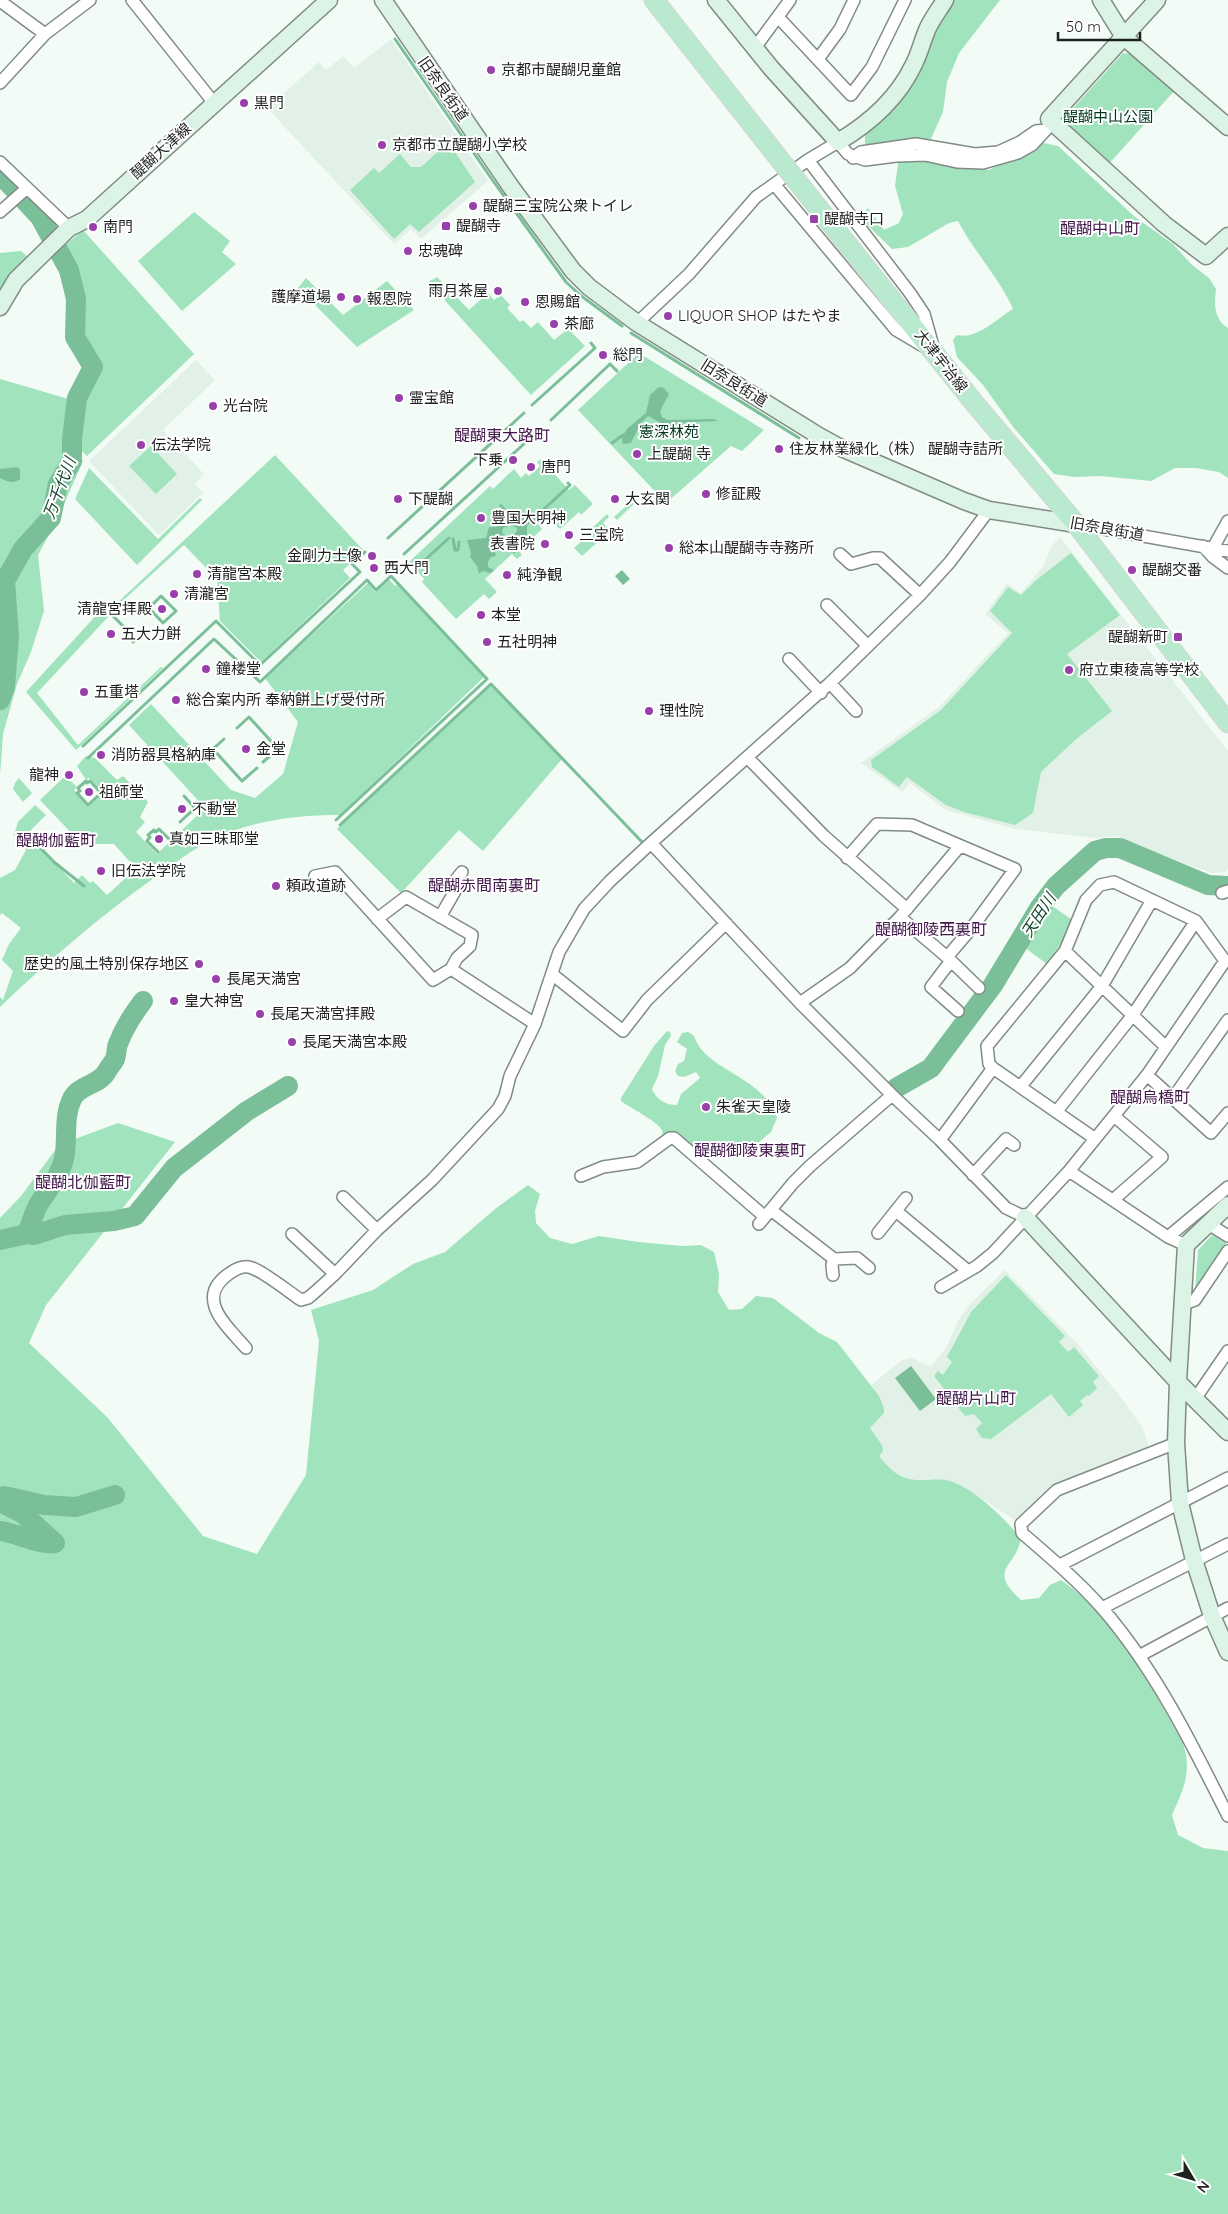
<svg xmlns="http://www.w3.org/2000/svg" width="1228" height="2214" font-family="Quicksand,'Noto Sans JP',sans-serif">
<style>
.built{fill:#e1f1e7}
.green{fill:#a1e3bc}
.water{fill:#7bbf98;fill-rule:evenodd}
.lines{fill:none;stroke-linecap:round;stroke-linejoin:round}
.stream{stroke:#7bbf98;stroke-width:3}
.river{stroke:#7bbf98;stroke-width:20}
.street-casing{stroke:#828b85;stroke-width:14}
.secondary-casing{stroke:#828b85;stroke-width:19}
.primary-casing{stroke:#d6d7d6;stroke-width:21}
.street{stroke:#fff;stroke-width:11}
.secondary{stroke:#dcf4e6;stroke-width:16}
.primary{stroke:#b9e9ce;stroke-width:19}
.primary-bridge-casing{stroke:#d6d7d6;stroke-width:21;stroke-linecap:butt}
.primary-bridge{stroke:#b9e9ce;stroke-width:19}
.poi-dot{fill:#983faa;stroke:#fff;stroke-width:2}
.labels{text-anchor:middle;stroke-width:4;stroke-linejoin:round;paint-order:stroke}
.poi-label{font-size:15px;fill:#1d211e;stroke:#fff;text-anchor:start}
.street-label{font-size:15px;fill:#1d211e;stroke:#fff}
.park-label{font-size:15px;fill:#00371f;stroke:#fff}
.neighbourhood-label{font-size:16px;fill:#42174a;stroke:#fff}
.water-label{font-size:16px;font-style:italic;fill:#174b31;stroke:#fff}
</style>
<rect width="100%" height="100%" fill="#f2fbf6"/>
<path class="built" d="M391 39 488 181 421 239 411 229 394 244 267 108 319 62 326 70 343 56 354 68Z
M196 360 215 380 163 430 204 474 195 484 203 493 159 535 89 461Z
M1060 537 1228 751V869L1225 872 1211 873 1146 849 1117 836 1096 838 1015 829 946 810 910 783 902 792 861 763 940 706 1008 633 985 614 1007 583 1021 593 1043 566 1051 547Z
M1005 1270 1077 1343 1122 1399 1142 1427 1149 1446 1052 1488 1015 1520 976 1495 945 1480H909L892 1471 879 1456 882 1445 870 1428 884 1407 871 1385 902 1360 912 1358 931 1367 947 1346 958 1321 969 1305Z"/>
<path class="green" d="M953 0H1000L959 53 947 82 943 112 929 143 868 147 865 145V134Z
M1123 53 1131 54 1175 90 1108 165 1066 125 1065 117Z
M1044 143 1058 146 1135 217 1173 244 1191 264 1209 278 1216 289C1214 305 1214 319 1228 328V478L1219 472 1196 468H1175L1151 481 1101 476 1074 477 1054 474 1014 428 983 385 957 357 953 340 957 335C977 340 996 319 1013 309 999 277 974 252 958 221L949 223 908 247 892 249 863 221 862 215 868 208 884 230 899 223 903 214 895 186 899 156 989 170Z
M442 148 453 149 475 182 419 232 410 224 394 239 350 190 374 168 379 173 400 154 411 167H421Z
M194 212 230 241 222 252 236 264 182 311 138 261Z
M83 230 194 354 87 456 77 446 79 411 99 367 83 333 85 298 79 273 64 246Z
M21 251 30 259 0 298V253Z
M437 277 469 310 488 293 494 300 501 295 510 305 507 308 520 322 523 320 531 328 538 322 554 340 568 329 585 346 531 395 428 282Z
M306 278 343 315 387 281 414 310 357 347 298 288Z
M639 353 764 430 742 451 731 446 666 503 578 410Z
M0 379 72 400 68 461 55 482 48 516 21 548 4 581V590L0 591Z
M151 446 177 474 156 494 129 466Z
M75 453 83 461 57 520 38 555 44 611 31 652 17 684 3 734 0 775V710L8 685 11 635 8 582 25 550 53 518 61 485 74 462Z
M275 455 364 551 343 570 350 578 261 662 220 621 217 579 184 545 117 606 116 604Z
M541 459 569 490 575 485 593 504 581 515 579 512 560 529 547 516 538 524 542 529 519 551 522 555 517 559 512 554 485 579 497 592 489 599 484 594 456 619 422 582 424 579 409 562 490 486 493 489 514 469 521 478 526 473 529 476 540 466 537 462Z
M89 468 158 539 200 498 202 500 137 565 75 499Z
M635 498 636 502 617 520 614 517Z
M607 514 609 517 603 523 610 531 582 556 574 548 594 530 592 528Z
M1071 553 1120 615 1067 654 1112 711 1075 740 1041 772 1033 813 1015 825 964 812 946 805 907 777 899 787 872 767 871 760 941 710 1012 633 990 611 1008 587 1021 595 1035 581Z
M389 579 395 586 398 584 484 677 340 815C299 815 255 820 217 837 195 847 174 864 154 878 99 917 48 961 0 1007V997L3 1000 13 971 2 960 9 944 21 928 2 913 0 915V878L15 870 26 850 14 835 18 822 35 805 46 815 27 834 74 883 82 875 90 883 93 881 107 895 129 875 130 862 114 844H95L89 838 79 834 75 837 40 800 63 778 72 782 77 787 74 790 89 806 103 793 89 778 86 780 77 766 86 756 95 758 117 780 123 776 148 802 140 817 145 822 136 832 157 854 205 808 129 725 151 704 231 790 255 798 283 774 298 722 265 678 368 583 375 592Z
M0 594H2L6 635 2 685 0 690Z
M101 610 108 617 37 693 78 745 161 667 163 668 76 750 26 692Z
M491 685 562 759 483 851 459 830 401 893 337 829Z
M19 778 32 793 23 802 13 789 15 783Z
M1048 903 1071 919 1066 936 1047 964 1024 947Z
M667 1031 670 1032 671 1036 665 1045 658 1076 652 1089C656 1099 665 1105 677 1105L681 1094 700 1078 696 1072 684 1077 678 1076 675 1071 678 1064 684 1061 687 1049 677 1042 682 1033 688 1032 694 1036C704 1070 765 1077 777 1118L771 1132 752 1148 737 1147 720 1152 712 1150C695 1161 679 1145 663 1137 662 1134 663 1131 661 1129 658 1122 629 1107 621 1101V1098L654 1046Z
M118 1123 175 1142 46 1305 29 1343 108 1418 203 1536 257 1554 306 1475 319 1341 311 1310 373 1290 413 1264 445 1252 495 1209 528 1185 540 1194 535 1211 536 1223 550 1238 572 1244 599 1236 638 1242 683 1246 701 1245 714 1252 719 1274 718 1292 729 1310 742 1309 756 1296 773 1298 819 1333 837 1342 879 1396 884 1408V1413L870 1428 882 1445 883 1451 879 1456C893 1473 902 1481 925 1480 931 1480 939 1479 945 1480 970 1484 1006 1519 1021 1539 1015 1568 987 1569 1021 1600L1039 1598 1050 1585 1061 1580C1117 1619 1150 1685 1183 1743 1192 1772 1184 1788 1172 1815L1178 1835 1203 1848 1228 1851V2214H0V1218L21 1196 59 1145Z
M1213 1234 1226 1242V1246L1195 1293 1198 1250Z
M1006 1275 1065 1336 1059 1342 1068 1352 1074 1347 1099 1376 1093 1382 1097 1388 1089 1396 1087 1395 1080 1401 1083 1405 1069 1417 1051 1394 991 1439 982 1438 976 1429 982 1423 974 1414 965 1416 934 1376 938 1371 943 1375 952 1362 947 1357 971 1312Z"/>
<path class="water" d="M659 387 664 388 669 394 660 411 662 417 667 420 713 419 718 421 679 423 670 428 648 416 641 423 631 443 623 444 622 441 623 435 628 428 646 413 650 395Z
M17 467 20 469V479C14 484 7 482 0 478V469Z
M501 504 506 509C520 509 527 521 540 510L543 512 542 517 527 525V536L523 539 518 538 508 544 517 546 515 553H513V549L507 551 506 546 498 547 495 552 496 556 491 557 488 562V567L494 570 491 573 483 571 479 574 477 566 470 557 471 553 467 540 486 538 489 527H497V524H494L498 513 504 511 499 505ZM511 525 517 528V531L512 537H505L502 532 503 528Z
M622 570 630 579 623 585 615 576Z
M911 1366 936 1399 920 1411 895 1378Z"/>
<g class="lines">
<path class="stream" d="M395 39 491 178 566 282 580 295 622 326
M631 333 799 438
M532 405 595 348 591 343
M551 420 610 364 617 371
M612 443 623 435
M543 510 570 485 568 483
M388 538 524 413
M453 539 455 550H458L459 542
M404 554 538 431
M415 569 449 538
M161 596 176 611 163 623 149 608Z
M109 612 136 639 133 642
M237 728 249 717 278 749 263 762
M224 739 213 749 242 781 257 768
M83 746 216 621 260 665 360 572 352 564 365 552
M88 758 214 639 260 682 367 580 376 590 391 576 487 679 336 820
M582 779 642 842
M86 781 87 783 90 781 101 793 88 805 77 793 80 791 78 788Z
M180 822 195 808 184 796
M340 825 491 684 580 777
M29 836 54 862 84 886
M158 852 147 841 150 837 148 835 154 830 156 832 159 829 170 840"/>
<path class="river" d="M0 174 40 217 69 270 76 299 75 337 93 367 77 398 72 439V461L58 484 51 518 23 549 5 581 9 636 5 687 0 700
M896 1088 931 1068 939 1057 993 985 1040 907 1056 886 1095 851 1106 848H1120L1208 885 1228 886
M27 1234C31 1224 34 1211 40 1202 47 1191 55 1182 60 1170 71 1149 61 1121 72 1099 78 1085 100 1085 107 1071 109 1067 113 1063 115 1059 117 1054 116 1048 118 1044 124 1028 133 1014 143 1001
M0 1240 27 1234 34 1235 65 1225 114 1221 135 1216 174 1168 247 1111 288 1086
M4 1496 44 1505 76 1507 115 1495
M0 1502 22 1513 55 1543C42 1546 16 1533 0 1531"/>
<g class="street-casing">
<path id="street" d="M132 0 214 103
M0 1 45 34
M778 17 851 95 872 67 905 0
M754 49 790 0
M818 59 840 29 854 0
M0 83 45 34 90 0
M853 158 861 152 916 144 975 154 998 152 1020 142 1036 131 1046 130
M808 160 910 293 924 314 933 346
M0 162 69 228
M774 184 896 330 923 346
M0 212 26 189
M637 323 689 274 756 197 808 160 838 142 848 154 865 160 896 156 925 155 957 162 983 163 1018 153 1032 145 1053 122
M1076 524 1228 551
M1203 546 1213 557 1228 568
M1213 548 1228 521
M840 554 851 564 873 558H880L920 595
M827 605 868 646
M789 659 821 693
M830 683 856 711
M747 757 824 836 907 909
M651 843 800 1003 892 1095 940 1140 1006 1208 1025 1217
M847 858 877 824 912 825 1015 869 971 929 947 957 900 917
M315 876 335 872 433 980 451 969 457 958 470 946 472 935 406 897 377 919
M1222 893 1228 891
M440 917 455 891 454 882 462 872
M1065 951 1166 1047
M947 957 979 988
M950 962 931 987 958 1011
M451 969 535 1024
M552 974 623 1031 647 1000 726 923
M800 1003 850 968 900 917 960 846
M1147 1075 1211 1133 1228 1113
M1021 1086 1102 986 1152 900
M1173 1098 1228 1020
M1057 1111 1132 1016 1196 921
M940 1140 993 1068
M1069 1171 1168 1237 1186 1245
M973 1175 1006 1139 1014 1145
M581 1176 603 1167 637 1162 670 1138H674L765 1217
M343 1197 377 1230
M1113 1200 1162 1157 1114 1116
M771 1210 834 1259 857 1258 869 1268
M896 1211 968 1271
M1207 1223 1228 1236
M759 1224 793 1183 810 1166 892 1095
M878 1233 906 1198
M292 1234 335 1274
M1168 1237 1228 1187
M833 1275 832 1265 834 1259
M941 1287 977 1266 993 1253 1069 1171 1147 1075 1225 961 1196 921 1114 882 1100 885 1086 900 1065 951 987 1046 989 1064 993 1068 1094 1138
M1183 1304 1195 1300 1228 1251
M246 1348C227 1326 193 1298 230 1273 236 1269 245 1265 252 1268 264 1272 289 1292 301 1300L308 1298 314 1293 335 1274 377 1230 432 1180 498 1109 505 1096 510 1076 535 1024 559 952 584 909 610 881 651 843 830 683 920 595 950 562 989 510
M1195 1399 1228 1351
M1176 1443 1057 1490 1021 1524 1022 1533C1050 1557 1078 1581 1102 1608 1155 1669 1192 1744 1228 1816
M1060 1565 1228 1478
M1102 1608 1228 1544
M1139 1656 1228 1608"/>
</g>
<g class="secondary-casing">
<path id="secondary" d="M383 0 511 187 573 271 589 287 637 323 819 436 839 447 964 501 989 510 1076 524
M716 0 771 68 838 142C870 123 897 99 913 66 919 55 922 42 927 30 931 20 939 10 945 0
M1101 0 1124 37 1228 127
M1157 0 1049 119 1164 224 1206 256 1228 236
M0 307 16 280 69 228 87 219 329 0
M1228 1205 1186 1245 1178 1382 1176 1443 1180 1503 1194 1560 1212 1616 1228 1652
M1025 1217 1178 1382 1228 1432"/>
</g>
<g class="primary-casing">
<path id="primary" d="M654 0 784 165
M796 180 971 399 1076 524 1228 723"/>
</g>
<use href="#street" class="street"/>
<use href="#secondary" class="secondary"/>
<use href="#primary" class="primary"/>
<g class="primary-bridge-casing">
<path id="primary-bridge" d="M784 165 796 180"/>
</g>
<use href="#primary-bridge" class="primary-bridge"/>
</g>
<g class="poi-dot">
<circle cx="491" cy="70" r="5"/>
<circle cx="244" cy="103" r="5"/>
<circle cx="382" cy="145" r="5"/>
<circle cx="473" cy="206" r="5"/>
<rect x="809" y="214" width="10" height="10" rx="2.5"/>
<rect x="441" y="221" width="10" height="10" rx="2.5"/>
<circle cx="93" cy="227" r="5"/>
<circle cx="408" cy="251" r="5"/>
<circle cx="498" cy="291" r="5"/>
<circle cx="341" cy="297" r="5"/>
<circle cx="357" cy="299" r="5"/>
<circle cx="525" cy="302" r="5"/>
<circle cx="668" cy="316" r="5"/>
<circle cx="554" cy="324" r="5"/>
<circle cx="603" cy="355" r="5"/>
<circle cx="399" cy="398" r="5"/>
<circle cx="213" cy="406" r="5"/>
<circle cx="141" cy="445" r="5"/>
<circle cx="779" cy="449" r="5"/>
<circle cx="637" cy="454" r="5"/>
<circle cx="513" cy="460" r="5"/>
<circle cx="531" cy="467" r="5"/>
<circle cx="706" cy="494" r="5"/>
<circle cx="398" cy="499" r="5"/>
<circle cx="615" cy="499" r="5"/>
<circle cx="481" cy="518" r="5"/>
<circle cx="569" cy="535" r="5"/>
<circle cx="545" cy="544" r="5"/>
<circle cx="669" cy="548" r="5"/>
<circle cx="372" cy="556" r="5"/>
<circle cx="374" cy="568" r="5"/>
<circle cx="1132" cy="570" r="5"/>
<circle cx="197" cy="574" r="5"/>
<circle cx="507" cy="575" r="5"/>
<circle cx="174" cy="594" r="5"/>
<circle cx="162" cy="609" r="5"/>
<circle cx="481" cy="615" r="5"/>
<circle cx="111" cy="634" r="5"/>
<rect x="1173" y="632" width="10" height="10" rx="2.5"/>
<circle cx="487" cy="642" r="5"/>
<circle cx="206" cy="669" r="5"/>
<circle cx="1069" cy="670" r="5"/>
<circle cx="84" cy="692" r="5"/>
<circle cx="176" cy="700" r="5"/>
<circle cx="649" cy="711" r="5"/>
<circle cx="246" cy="749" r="5"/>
<circle cx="101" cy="755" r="5"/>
<circle cx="69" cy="775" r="5"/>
<circle cx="89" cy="792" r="5"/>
<circle cx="182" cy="809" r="5"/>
<circle cx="159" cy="839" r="5"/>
<circle cx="101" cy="871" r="5"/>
<circle cx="276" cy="886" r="5"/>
<circle cx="199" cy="964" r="5"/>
<circle cx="216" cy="979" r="5"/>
<circle cx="174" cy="1001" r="5"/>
<circle cx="260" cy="1014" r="5"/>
<circle cx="292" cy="1042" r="5"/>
<circle cx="706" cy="1107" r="5"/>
</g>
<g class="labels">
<g class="poi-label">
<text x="501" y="75">京都市醍醐児童館</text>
<text x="254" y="108">黒門</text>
<text x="392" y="150">京都市立醍醐小学校</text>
<text x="483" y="211">醍醐三宝院公衆トイレ</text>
<text x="824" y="224">醍醐寺口</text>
<text x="456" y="231">醍醐寺</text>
<text x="103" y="232">南門</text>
<text x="418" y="256">忠魂碑</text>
<text x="488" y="296" text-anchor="end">雨月茶屋</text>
<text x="331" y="302" text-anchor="end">護摩道場</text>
<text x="367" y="304">報恩院</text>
<text x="535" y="307">恩賜館</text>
<text x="678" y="321">LIQUOR SHOP はたやま</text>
<text x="564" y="329">茶廊</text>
<text x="613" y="360">総門</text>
<text x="409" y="403">霊宝館</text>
<text x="223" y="411">光台院</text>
<text x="151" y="450">伝法学院</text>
<text x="789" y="454">住友林業緑化（株） 醍醐寺詰所</text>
<text x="647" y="459">上醍醐 寺</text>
<text x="503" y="465" text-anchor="end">下乗</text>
<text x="541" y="472">唐門</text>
<text x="716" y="499">修証殿</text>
<text x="408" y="504">下醍醐</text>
<text x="625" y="504">大玄関</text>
<text x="491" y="523">豊国大明神</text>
<text x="579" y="540">三宝院</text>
<text x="535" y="549" text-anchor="end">表書院</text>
<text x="679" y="553">総本山醍醐寺寺務所</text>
<text x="362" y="561" text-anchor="end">金剛力士像</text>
<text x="384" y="573">西大門</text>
<text x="1142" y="575">醍醐交番</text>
<text x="207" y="579">清龍宮本殿</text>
<text x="517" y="580">純浄観</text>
<text x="184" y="599">清瀧宮</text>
<text x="152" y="614" text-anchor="end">清龍宮拝殿</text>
<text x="491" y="620">本堂</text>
<text x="121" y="639">五大力餅</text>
<text x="1168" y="642" text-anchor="end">醍醐新町</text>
<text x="497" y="647">五社明神</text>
<text x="216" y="674">鐘楼堂</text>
<text x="1079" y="675">府立東稜高等学校</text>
<text x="94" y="697">五重塔</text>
<text x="186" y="705">総合案内所 奉納餅上げ受付所</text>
<text x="659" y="716">理性院</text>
<text x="256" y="754">金堂</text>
<text x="111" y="760">消防器具格納庫</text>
<text x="59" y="780" text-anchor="end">龍神</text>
<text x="99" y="797">祖師堂</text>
<text x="192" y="814">不動堂</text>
<text x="169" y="844">真如三昧耶堂</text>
<text x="111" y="876">旧伝法学院</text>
<text x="286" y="891">頼政道跡</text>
<text x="189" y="969" text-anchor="end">歴史的風土特別保存地区</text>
<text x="226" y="984">長尾天満宮</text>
<text x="184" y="1006">皇大神宮</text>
<text x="270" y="1019">長尾天満宮拝殿</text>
<text x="302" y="1047">長尾天満宮本殿</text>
<text x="716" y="1112">朱雀天皇陵</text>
</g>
<g class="street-label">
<text transform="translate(443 89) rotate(55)" y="5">旧奈良街道</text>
<text transform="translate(161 151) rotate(-42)" y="5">醍醐大津線</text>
<text transform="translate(941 361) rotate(52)" y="5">大津宇治線</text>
<text transform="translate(734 383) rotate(32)" y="5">旧奈良街道</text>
<text transform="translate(1107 529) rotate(10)" y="5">旧奈良街道</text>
</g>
<g class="park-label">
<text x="1108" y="122">醍醐中山公園</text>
<text x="669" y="437">憲深林苑</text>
</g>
<g class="neighbourhood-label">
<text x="1100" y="234">醍醐中山町</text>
<text x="502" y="441">醍醐東大路町</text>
<text x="56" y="846">醍醐伽藍町</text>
<text x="484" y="891">醍醐赤間南裏町</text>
<text x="931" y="935">醍醐御陵西裏町</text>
<text x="1150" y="1103">醍醐烏橋町</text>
<text x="750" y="1156">醍醐御陵東裏町</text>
<text x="83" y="1188">醍醐北伽藍町</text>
<text x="976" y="1404">醍醐片山町</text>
</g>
<g class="water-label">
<text transform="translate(59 488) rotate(-69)" y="6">万千代川</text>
<text transform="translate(1038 915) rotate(-57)" y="6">天田川</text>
</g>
</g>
<g transform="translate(1193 2179) rotate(128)" stroke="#ffffff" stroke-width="4" paint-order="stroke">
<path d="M0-4L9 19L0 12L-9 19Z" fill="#1d211e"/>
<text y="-8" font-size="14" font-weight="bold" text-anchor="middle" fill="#1d211e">N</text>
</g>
<path d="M1058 32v8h82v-8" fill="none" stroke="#1d211e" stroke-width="2.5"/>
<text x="1066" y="32" font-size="15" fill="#1d211e" stroke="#ffffff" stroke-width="4" paint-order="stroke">50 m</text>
</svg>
